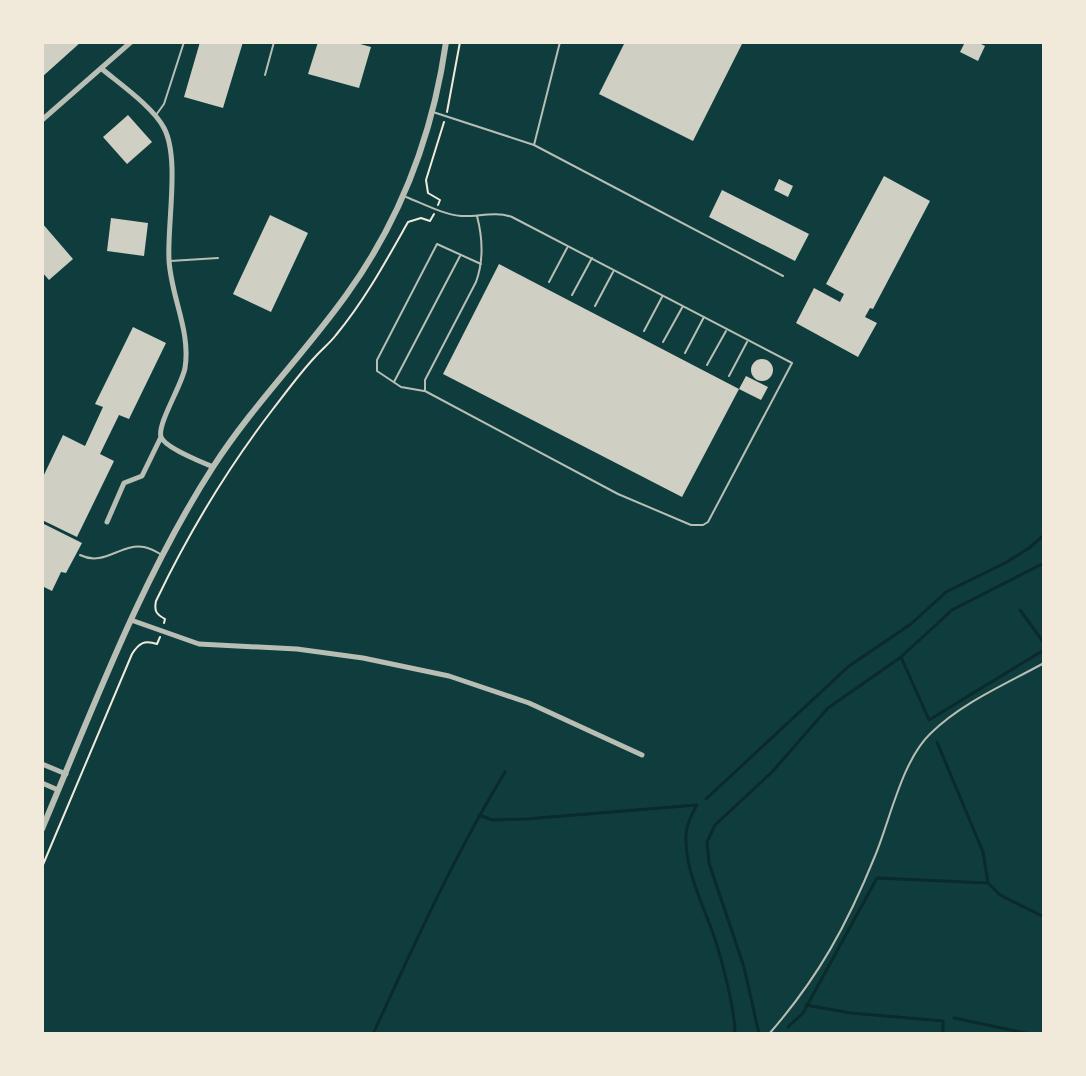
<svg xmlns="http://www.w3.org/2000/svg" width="1086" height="1076" font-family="'Playfair Display',serif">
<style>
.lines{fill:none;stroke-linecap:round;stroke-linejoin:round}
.stream{stroke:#0a2a2b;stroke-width:3}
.building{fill:#cfcfc3}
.path{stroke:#f1e9da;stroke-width:2}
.service{stroke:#b8beb3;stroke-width:2}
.minor{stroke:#b8beb3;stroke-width:5}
.tertiary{stroke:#b8beb3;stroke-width:6}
</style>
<rect width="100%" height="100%" fill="#0f3d3e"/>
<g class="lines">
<path class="stream" d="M1020 610 1044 643
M901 657 929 720 1044 650
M937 742 983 852 988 883 1000 895 1044 917
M706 799 849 666 911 624 946 592 1005 563 1029 548 1044 535
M479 815 492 820 526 819 697 805C692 814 687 823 686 834 684 868 703 905 714 936 722 960 735 1010 735 1034
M806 1005 851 1013 943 1021V1034
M954 1018 1030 1034
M788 1027 803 1013 877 878 988 883
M373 1034C414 945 454 856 505 772
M759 1034 744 967 709 863 707 842 715 825 772 772 828 708 901 657 952 610 1044 563"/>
</g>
<path class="building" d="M42 42H81L42 77Z
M200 42H243L223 108 184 97Z
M318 42H353L371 47 359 88 308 74Z
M625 42H743L693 141 599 94Z
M965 42H977L985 46 978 61 960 52Z
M128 115 152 142 127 164 103 137Z
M884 176 930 201 873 309 870 308 865 317 877 323 858 357 796 323 814 288 840 302 844 294 826 284Z
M779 179 793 186 788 197 774 190Z
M722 190 809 234 795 261 709 217Z
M270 215 308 233 271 312 233 294Z
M111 218 148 223 144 256 107 251Z
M42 223 73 259 49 280 42 272Z
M499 264 739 389 682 497 443 374Z
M133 327 166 343 129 419 119 415 100 454 114 461 77 537 42 520V479L63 435 85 446 103 407 95 404Z
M751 370a11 11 0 1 1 22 0a11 11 0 1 1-22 0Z
M746 376 768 387 761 400 739 389Z
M42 523 82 543 66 573 61 572 52 591 42 586Z"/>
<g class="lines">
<path class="path" d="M447 112 460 42
M438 205 440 200 428 193 426 180 444 122
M164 623 165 619C156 614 154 611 156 601 189 532 227 469 273 409 287 391 300 373 315 357 322 349 330 343 336 335 365 300 386 261 408 222L421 218 430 221 434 214
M42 867 132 654C139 643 144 640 157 644L160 637"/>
<path class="service" d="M265 75 274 42
M433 112 534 145 783 276
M156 115 164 104 184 42
M534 145 560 42
M406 197C424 204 442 214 461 216 478 217 495 211 512 217L792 363 708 522 703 525H691L618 494 425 391V380L476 282C484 260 483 239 477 216
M170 261 218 258
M549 282 567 248
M572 295 592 258
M595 306 613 272
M644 331 662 297
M663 342 683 306
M685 353 704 317
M707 365 726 331
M729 376 747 342
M394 382 460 256
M424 391 401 387 377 371V360L437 244 481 264
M80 555C104 567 121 543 144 547 150 548 157 552 162 555
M769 1034C818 978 847 925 875 856 890 820 902 761 930 734 961 703 1006 684 1044 663"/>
<path class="minor" d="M102 69C120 84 153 107 164 128 180 158 167 224 169 260 171 297 191 331 185 368 182 385 157 424 161 437 165 448 202 462 213 467
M42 120 131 42
M107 522 124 483 142 476 161 437
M131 620 199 644 297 649 363 658 449 676 529 703 642 755
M42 764 66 774
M42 783 58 790"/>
<path class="tertiary" d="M42 829C94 706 141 579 213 467 253 405 305 353 347 294 401 219 433 133 446 42"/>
</g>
<rect width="1086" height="1076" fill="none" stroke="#f1e9da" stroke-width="88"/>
</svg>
